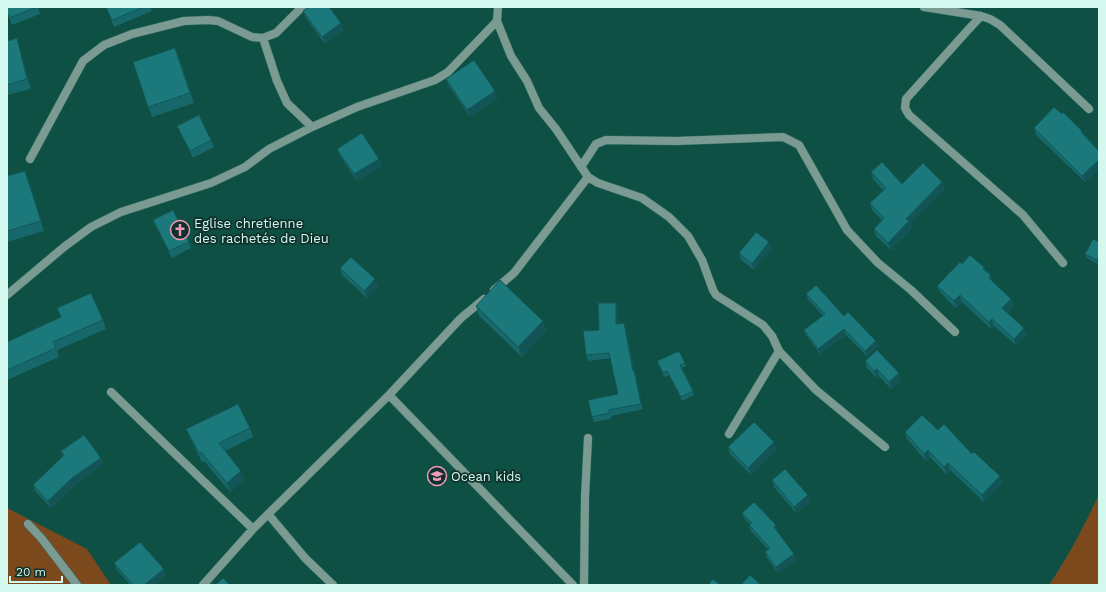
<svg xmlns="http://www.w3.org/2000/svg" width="1106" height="592" font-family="'Work Sans',sans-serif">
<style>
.green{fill:#7c491d}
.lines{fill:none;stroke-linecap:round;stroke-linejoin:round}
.street-casing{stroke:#316e63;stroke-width:9}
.street{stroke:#7b9a92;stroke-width:8}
.wall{fill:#17686b}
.shaded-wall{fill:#135557}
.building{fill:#1b797c;stroke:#135557}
.labels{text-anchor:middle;stroke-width:3.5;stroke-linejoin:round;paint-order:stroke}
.poi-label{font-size:13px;fill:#d3f9ef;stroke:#10312b;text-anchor:start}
</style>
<rect width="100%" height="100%" fill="#0e5044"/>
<path class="green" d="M1099 494V585H1049C1069 555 1084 527 1099 494Z
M7 508 87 549 111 585H7Z"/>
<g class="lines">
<g class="street-casing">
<path id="street" d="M498 7 497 21 511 56 527 81 539 108 556 129 588 177 598 183 642 198 669 217 688 236 702 260 713 290 716 295 763 325 772 336 779 351 816 390 885 447
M924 7 981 16 990 19 1000 25 1089 109
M981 16 967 31 906 99 905 108 909 115 1023 215 1063 263
M263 38 277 81 287 103 312 127
M30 159 83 61 104 45 132 34 184 21 208 20 218 21 252 37 263 38 276 33 302 7
M581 167 596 144 606 140 676 141 783 137 799 145 847 230 878 263 911 290 955 332
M494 290 514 273 588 177
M7 295 64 247 91 227 121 212 211 183 245 167 269 149 312 127 357 107 435 80 448 72 497 21
M111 392 253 529
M389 395 573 585
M729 434 779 351
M268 514 305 558 333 585
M28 524 42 539 77 585
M203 585 253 529 389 395 461 318 484 299
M584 585 585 497 588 438"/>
</g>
<use href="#street" class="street"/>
</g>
<path class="wall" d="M38 7 40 14 12 25 7 12Z
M106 7H150L152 11 114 27Z
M303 11 344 30 325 44 306 18Z
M7 41 20 48 31 89 7 95Z
M179 58 194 103 152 117 133 62Z
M446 79 498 98 470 117 449 86Z
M1062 114 1082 131 1084 135 1099 151V169L1085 182 1036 135 1034 128Z
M177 126 211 140 214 147 193 158 180 133Z
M337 149 382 166 357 181 340 156Z
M871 172 902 184 942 182 945 189 910 224 912 228 891 250 876 236 874 229 882 220 872 210 870 203 883 190 873 179Z
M7 176 29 181 44 231 7 242Z
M153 220 189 242 191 248 172 258 156 227Z
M1099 242V262L1098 264 1087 258 1085 254Z
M772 249 754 270 741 260 739 253Z
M962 264 984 267 985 271 993 282 1011 299 1014 305 1007 312 1027 334 1016 345 994 326 991 329 962 302 956 308 940 292 937 286Z
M340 268 378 286 367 298 342 275Z
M806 294 844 316 878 346 867 356 846 335 820 354 806 335 804 330 823 316 808 299Z
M476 306 543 321 546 331 522 357 479 316Z
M57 308 103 320 106 329 57 350 59 357 7 380V342L61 317Z
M618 309V324L626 329 634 370 636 376 643 409 611 416V419L594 422 592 417 618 394 611 358 588 361 586 355 599 330Z
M657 361 685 363 686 366 681 368 694 395 682 401 669 375 664 377Z
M865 361 899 373 901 380 891 389 879 376 877 378 867 368Z
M250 428 253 437 225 451 245 480 230 492 204 461 202 462 190 438 186 429Z
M938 430 972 454 1000 476 1002 483 984 502 950 470 946 474 930 457 926 461 907 439 905 432Z
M728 447 777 449 751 475 730 454Z
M61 451 101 458 103 464 75 485 51 508 35 491 33 485 63 457Z
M772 480 810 502 796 513 774 487Z
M742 513 776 525 778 531 777 532 796 560 778 573 767 558 765 552 768 549 751 531 749 525 750 524 745 519Z
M114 563 166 575 155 585H130L117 570Z"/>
<path class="shaded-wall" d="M341 23 344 30 325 44 322 37Z
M17 38 20 48 31 89 27 79Z
M495 91 498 98 470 117 467 110Z
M379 159 382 166 357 181 354 174Z
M1099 160V169L1085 182 1082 176Z
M25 171 29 181 44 231 41 221Z
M942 182 945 189 910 224 912 228 891 250 888 243 906 219Z
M769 242 772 249 754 270 752 264Z
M1099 256V262L1098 264 1097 260Z
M991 275 993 282 989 278Z
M375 279 378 286 367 298 364 291Z
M960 295 962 302 956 308 954 301Z
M1011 299 1014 305 1004 315 1002 308Z
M616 303 618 309V329L616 324Z
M992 319 994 326 991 329 989 322Z
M543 321 546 331 522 357 518 347Z
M624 323 626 329 635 376 633 371Z
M1024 328 1027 334 1016 345 1014 339Z
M844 329 846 335 820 354 818 349Z
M876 341 878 346 867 356 865 351Z
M877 369 879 376 877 378 874 371Z
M634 370 636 376 643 409 641 404Z
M899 373 901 380 891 389 889 382Z
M774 442 777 449 751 475 748 468Z
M928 450 930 457 926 461 924 454Z
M101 458 103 464 75 485 51 508 48 501 72 478Z
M948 463 950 470 946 474 944 467Z
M241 471 245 480 230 492 227 483Z
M1000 476 1002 483 984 502 982 495Z
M808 495 810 502 796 513 794 507Z
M776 525 778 531 776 533 774 527Z
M794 554 796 560 778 573 776 567Z
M164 569 166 575 155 585H144Z"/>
<path class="building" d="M7 7H37L9 18 7 11Z
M106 7H144L112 20Z
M309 7H329L341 23 322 37 303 11Z
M17 38 27 79 7 85V41Z
M175 48 190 93 148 107 133 62Z
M474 60 495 91 467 110 446 79Z
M1054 107 1062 114 1063 112 1082 131 1081 132 1099 151V160L1082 176 1034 128Z
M199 115 211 140 190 151 177 126Z
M362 133 379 159 354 174 337 149Z
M882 162 902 184 923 163 942 182 906 219 909 221 888 243 874 229 884 218 870 203 886 188 871 172Z
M25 171 41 221 7 231V176Z
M173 210 189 242 169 251 153 220Z
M756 232 769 242 752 264 739 253Z
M1093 239 1099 242V256L1097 260 1085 254Z
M970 255 984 267 983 269 991 275 989 278 1011 299 1002 308 1024 328 1014 339 992 319 989 322 960 295 954 301 937 286 960 262 962 264Z
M351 257 375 279 364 291 340 268Z
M500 280 543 321 518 347 476 306Z
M816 285 844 316 848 312 876 341 865 351 844 329 818 349 804 330 825 314 806 294Z
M91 293 103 320 53 342 56 348 7 370V342L61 317 57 308Z
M598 303H616V324L624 323 633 371 634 370 641 404 609 410V413L592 417 588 400 618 394 609 353 586 355 583 331 599 330Z
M877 350 899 373 889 382 877 369 874 371 865 361Z
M679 351 685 363 680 365 693 391 681 397 667 371 663 373 657 361Z
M238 404 250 428 219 443 241 471 227 483 201 452 199 453 186 429Z
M922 415 938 430 944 424 972 454 974 452 1000 476 982 495 948 463 944 467 928 450 924 454 905 432Z
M754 422 774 442 748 468 728 447Z
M84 435 101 458 72 478 48 501 33 485 64 455 61 451Z
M785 469 808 495 794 507 772 480Z
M754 502 776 525 774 527 794 554 776 567 765 552 770 548 749 525 752 523 742 513Z
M140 542 164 569 144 585H133L114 563Z
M750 575 761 585H741Z
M223 578 230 585H215Z
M713 579 720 585H708Z"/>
<defs>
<g id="church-ring" transform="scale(1)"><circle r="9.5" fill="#10312b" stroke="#f09ab7" stroke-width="1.5"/><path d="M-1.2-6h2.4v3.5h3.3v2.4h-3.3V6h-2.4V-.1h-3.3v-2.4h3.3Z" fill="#f09ab7"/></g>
<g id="school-ring" transform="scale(1)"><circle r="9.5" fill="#10312b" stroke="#f09ab7" stroke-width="1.5"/><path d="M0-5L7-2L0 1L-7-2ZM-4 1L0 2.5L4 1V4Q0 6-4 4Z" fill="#f09ab7"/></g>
</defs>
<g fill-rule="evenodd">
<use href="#church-ring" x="180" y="230"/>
<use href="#school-ring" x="437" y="476"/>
</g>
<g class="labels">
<g class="poi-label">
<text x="194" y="228">Eglise chretienne<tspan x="194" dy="15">des rachetés de Dieu</tspan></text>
<text x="451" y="481">Ocean kids</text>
</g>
</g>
<rect width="1106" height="592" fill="none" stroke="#d3f9ef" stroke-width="16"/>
<path d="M10 576v6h52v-6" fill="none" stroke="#d3f9ef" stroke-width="2"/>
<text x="16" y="576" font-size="12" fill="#d3f9ef" stroke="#10312b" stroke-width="3" paint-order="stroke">20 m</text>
</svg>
